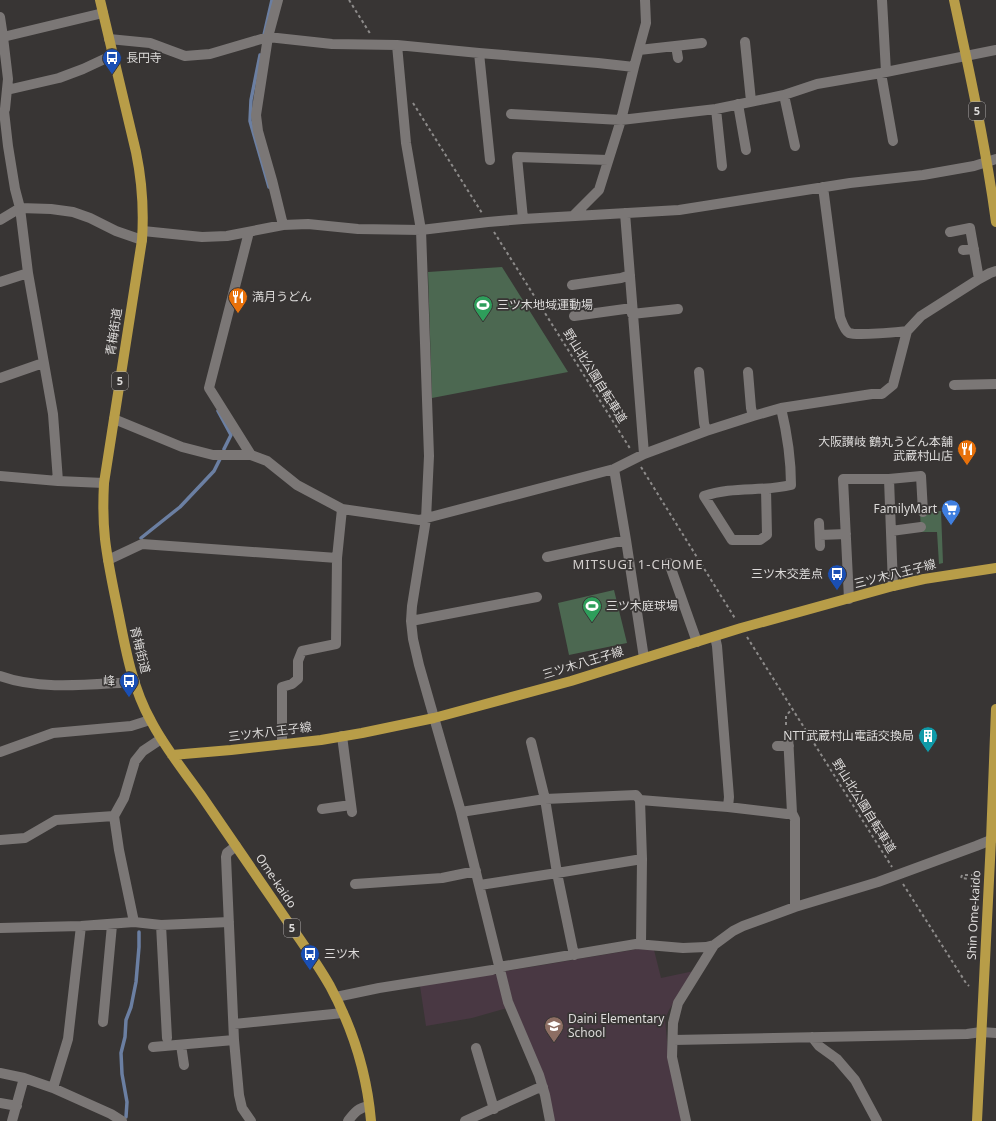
<svg xmlns="http://www.w3.org/2000/svg" width="996" height="1121" font-family="'Noto Sans','Noto Sans JP',sans-serif">
<style>
.education{fill:#493843}
.green{fill:#4c6851}
.lines{fill:none;stroke-linecap:round;stroke-linejoin:round}
.stream{stroke:#6b7fa2;stroke-width:3.5}
.path{stroke:#8d8b8a;stroke-width:2;stroke-dasharray:3 3;stroke-linecap:butt}
.minor{stroke:#7b7776;stroke-width:10}
.major{stroke:#b89d48;stroke-width:10}
.labels{text-anchor:middle;stroke-width:3.5;stroke-linejoin:round;paint-order:stroke}
.shield{fill:#383534;stroke:#aca9a8;stroke-width:1}
.shield-label{font-size:11px;font-weight:bold;fill:#dddbda}
.poi-label{font-size:12px;fill:#dddbda;stroke:#383534;text-anchor:start}
.street-label{font-size:12px;fill:#dddbda;stroke:#383534}
.neighbourhood-label{font-size:13px;letter-spacing:1px;fill:#d3cfcd;stroke:#383534}
</style>
<rect width="100%" height="100%" fill="#383534"/>
<path class="education" d="M638 949 654 950 661 978 694 971 669 1010 665 1019 668 1051 681 1121H552L514 1006 505 972 506 971Z
M493 973 498 976 507 1008 472 1018 426 1026 420 986Z"/>
<path class="green" d="M502 267 568 372 432 398 428 272Z
M941 511 943 563 939 564 937 532H921L920 512Z
M614 590 627 643 569 655 558 603Z"/>
<g class="lines">
<path class="stream" d="M264 35 272 0
M260 55 251 100 250 121 269 187
M218 411 231 435 224 449
M141 538 180 507 214 471 220 459
M126 1117 127 1102 122 1074 121 1053 125 1037 126 1020 131 1007 136 982 139 947V932"/>
<path class="path" d="M349 0 371 35
M413 103 482 213
M494 232 631 450
M641 467 736 620
M747 637 892 867
M786 725V716L792 709
M974 875H962L961 878 979 880
M903 884 966 983 969 986"/>
<path class="minor" d="M278 0 268 37 256 115 258 131 272 180 283 225
M882 0 886 72
M0 17 3 37 8 79 5 109 4 111 8 146 15 189 20 208 28 273 53 414 58 481
M3 37 103 13
M109 39 150 43 185 56 210 54 268 37 332 44 397 45 479 53 598 63 634 67
M745 42 751 101
M397 45 406 143 421 230 429 456 426 519 412 606 411 621 413 639 419 665 461 812 508 1002 539 1075 545 1095 550 1121
M676 46 678 58
M639 50 702 43
M479 53 490 160
M881 73 893 141
M7 90 59 78 83 69 113 55
M784 95 795 146
M738 104 746 150
M716 109 722 166
M511 114 621 120 716 109 784 95 817 84 881 73 996 50
M823 187 840 317C842 322 844 330 849 333 858 336 896 332 907 331
M625 213 644 454
M573 216 599 190 621 120 634 67 646 23 645 0
M523 219 517 157 608 160
M0 220 20 208 51 209 73 212 90 218 116 231 142 240
M143 231 202 237 227 236 283 225 308 224 358 229 421 230 488 222 523 219 679 210 850 183 923 175 974 166 996 159
M249 232 209 388 251 455
M950 232 970 228 979 279
M963 250 974 249
M0 282 28 273
M572 285 621 278 630 275
M632 314 678 309
M574 316 632 308
M699 372 704 423 706 431
M748 372 751 408 753 416
M0 378 43 363
M954 385 996 384
M114 419 182 447 213 455H251L267 461 297 485 342 509 419 520 614 469 644 454 706 431 753 416 781 408 872 394H882L893 385 907 331 921 316 979 279 990 273 996 271
M614 469 626 540 644 658
M0 476 58 481 104 483
M889 479 893 586
M766 489 767 535 760 540H732L704 496C733 486 762 492 791 485 791 460 787 433 781 408
M819 523 820 546
M891 531 921 527
M820 535 846 534
M547 557 626 540
M108 560 142 544 337 558
M669 563 697 642
M849 599 843 479H889L921 476 923 512
M411 621 537 597
M715 637 717 646 729 797 728 807
M0 676C41 691 92 684 135 682
M788 735 792 813 795 819V907
M342 736 352 812
M531 742 545 799 557 873 574 955
M282 744V687L292 684 298 679V661L302 651 336 644 337 558 342 509
M777 746H789
M0 752 53 733 131 726 150 720
M640 800 728 807 787 814 792 813
M322 809 351 805
M461 812 545 799 636 795 640 800 642 859 641 944
M0 840 25 838 56 820 114 816
M236 846 227 853 226 857 234 1040 239 1095 242 1108 251 1121
M355 884 442 878 476 871
M480 885 557 873 642 859
M134 922 119 850 114 816 124 798 135 761 143 751 161 739
M161 925 167 1038
M0 928 81 926 134 922 161 925 229 922
M336 997 379 988 492 970 499 967 636 944 683 948 706 947 714 945
M103 1022 112 925
M234 1024 343 1013
M812 1037 819 1046 837 1059 855 1080 877 1121
M673 1040 967 1034 981 1032 996 1033
M181 1045 184 1065
M153 1047 234 1040
M476 1048 494 1109
M0 1073 24 1078 53 1088 111 1114 122 1121
M53 1088 68 1039 81 926
M0 1103 17 1106
M12 1121 24 1078
M348 1121C355 1112 358 1108 369 1106
M465 1121 536 1089 543 1087
M686 1121 672 1057 673 1023 678 1003 714 945 733 931 743 926 795 907 878 882 976 846 991 840 996 836"/>
<path class="major" d="M100 0 136 152C142 181 144 210 142 240L104 483C103 502 103 521 105 539 108 565 114 591 119 616 126 652 133 689 151 721 165 748 184 771 201 795 225 830 249 865 273 900 292 929 313 956 330 986 352 1027 367 1074 371 1121
M954 0C970 74 986 148 996 222
M172 755 231 750 321 740 362 733 434 718 571 681 741 628 893 586 924 579 996 568
M977 1121 991 840 996 709"/>
</g>
<defs>
<g id="bus-pin" transform="scale(1)"><path d="M0 17L-7.5 6A9.5 9.5 0 1 1 7.5 6Z" fill="#1a4fb4" stroke="#383534"/><path d="M-5-6H5V4H4V6H2V4H-2V6H-4V4H-5ZM-3.5-4V0h7V-4ZM-3.5 1.2v1.5H-2V1.2ZM2 1.2v1.5H3.5V1.2Z" fill="#fff"/></g>
<g id="restaurant-pin" transform="scale(1)"><path d="M0 17L-7.5 6A9.5 9.5 0 1 1 7.5 6Z" fill="#e8710a" stroke="#383534"/><path d="M-5-6h1v4h1v-4h1v4h1v-4h1v5L-1.5 .5V6h-2V.5L-5-1ZM5-6V6H3V1.5H1.5Q1.5-4 5-6Z" fill="#fff"/></g>
<g id="stadium-pin" transform="scale(1)"><path d="M0 17L-7.5 6A9.5 9.5 0 1 1 7.5 6Z" fill="#2e9e5b" stroke="#383534"/><path d="M0-5a6.5 5 0 1 0 0 10a6.5 5 0 1 0 0-10ZM-3.5-1.8h7v3.6h-7Z" fill="#fff"/></g>
<g id="supermarket-pin" transform="scale(1)"><path d="M0 17L-7.5 6A9.5 9.5 0 1 1 7.5 6Z" fill="#3f7fe0" stroke="#383534"/><path d="M-6-5.5h2.5l.6 2H6L4.5 2H-2.5L-4.4-4H-6ZM-1.5 3.2a1.3 1.3 0 1 0 .1 0ZM3 3.2a1.3 1.3 0 1 0 .1 0Z" fill="#fff"/></g>
<g id="building-pin" transform="scale(1)"><path d="M0 17L-7.5 6A9.5 9.5 0 1 1 7.5 6Z" fill="#0f9aa8" stroke="#383534"/><path d="M-4-6H4V6H1V3H-1V6H-4ZM-2.5-4.3h1.7v1.8h-1.7ZM.8-4.3h1.7v1.8H.8ZM-2.5-1h1.7V.8h-1.7ZM.8-1h1.7V.8H.8Z" fill="#fff"/></g>
<g id="school-pin" transform="scale(1)"><path d="M0 17L-7.5 6A9.5 9.5 0 1 1 7.5 6Z" fill="#8d6e63" stroke="#383534"/><path d="M0-5L7-2L0 1L-7-2ZM-4 1L0 2.5L4 1V4Q0 6-4 4Z" fill="#fff"/></g>
</defs>
<g fill-rule="evenodd">
<use href="#bus-pin" x="112" y="58"/>
<use href="#restaurant-pin" x="238" y="297"/>
<use href="#stadium-pin" x="483" y="305"/>
<use href="#restaurant-pin" x="967" y="449"/>
<use href="#supermarket-pin" x="951" y="509"/>
<use href="#bus-pin" x="837" y="574"/>
<use href="#stadium-pin" x="592" y="606"/>
<use href="#bus-pin" x="129" y="681"/>
<use href="#building-pin" x="928" y="736"/>
<use href="#bus-pin" x="310" y="954"/>
<use href="#school-pin" x="554" y="1026"/>
</g>
<g class="labels">
<g class="shield">
<rect x="969" y="102" width="16" height="18" rx="3"/>
<rect x="112" y="372" width="16" height="18" rx="3"/>
<rect x="284" y="919" width="16" height="18" rx="3"/>
</g>
<g class="shield-label">
<text x="977" y="115">5</text>
<text x="120" y="385">5</text>
<text x="292" y="932">5</text>
</g>
<g class="poi-label">
<text x="126" y="62">長円寺</text>
<text x="252" y="301">満月うどん</text>
<text x="497" y="309">三ツ木地域運動場</text>
<text x="953" y="446" text-anchor="end">大阪讃岐 鶴丸うどん本舗<tspan x="953" dy="14">武蔵村山店</tspan></text>
<text x="937" y="513" text-anchor="end">FamilyMart</text>
<text x="823" y="578" text-anchor="end">三ツ木交差点</text>
<text x="606" y="610">三ツ木庭球場</text>
<text x="115" y="685" text-anchor="end">峰</text>
<text x="914" y="740" text-anchor="end">NTT武蔵村山電話交換局</text>
<text x="324" y="958">三ツ木</text>
<text x="568" y="1023">Daini Elementary<tspan x="568" dy="14">School</tspan></text>
</g>
<g class="street-label">
<text transform="translate(114 332) rotate(-81)" y="4">青梅街道</text>
<text transform="translate(595 376) rotate(58)" y="4">野山北公園自転車道</text>
<text transform="translate(895 574) rotate(-14)" y="4">三ツ木八王子線</text>
<text transform="translate(140 650) rotate(76)" y="4">青梅街道</text>
<text transform="translate(583 663) rotate(-17)" y="4">三ツ木八王子線</text>
<text transform="translate(270 732) rotate(-7)" y="4">三ツ木八王子線</text>
<text transform="translate(864 806) rotate(58)" y="4">野山北公園自転車道</text>
<text transform="translate(276 881) rotate(56)" y="4">Ome-kaido</text>
<text transform="translate(974 915) rotate(-87)" y="4">Shin Ome-kaido</text>
</g>
<g class="neighbourhood-label">
<text x="638" y="569">MITSUGI 1-CHOME</text>
</g>
</g>
</svg>
